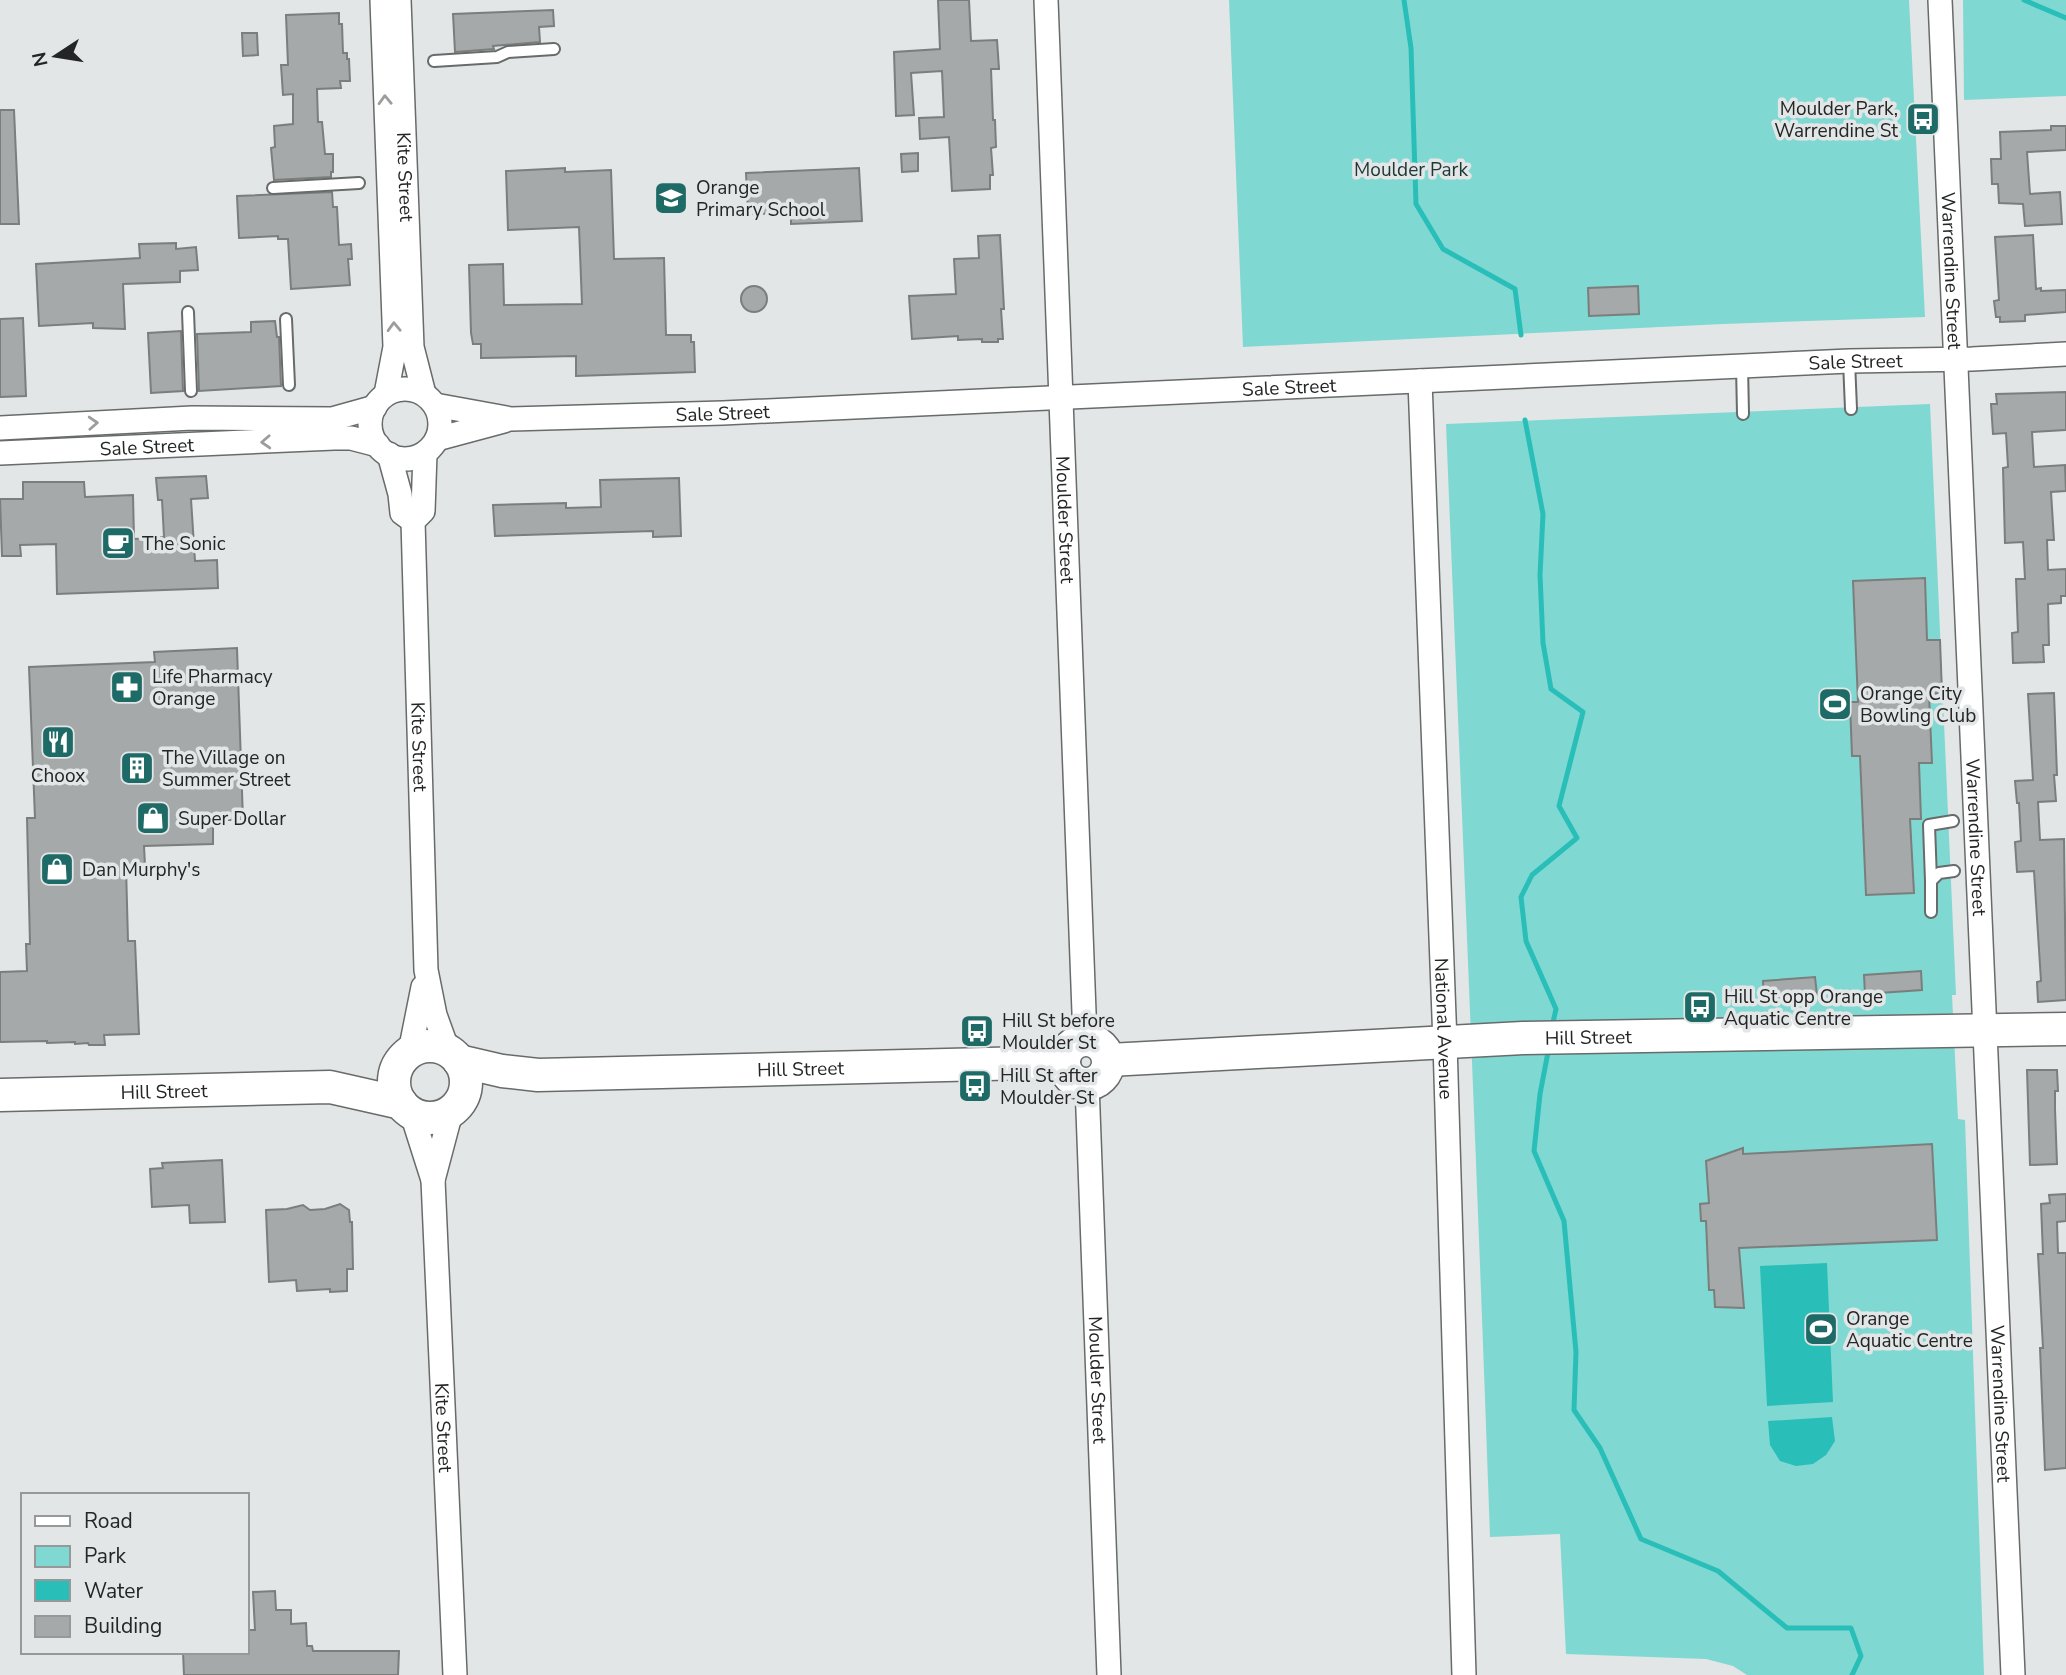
<svg xmlns="http://www.w3.org/2000/svg" width="2066" height="1675" font-family="'Nunito Sans',sans-serif">
<style>
.green{fill:#80d8d2}
.water{fill:#29bfb8}
.lines{fill:none;stroke-linecap:round;stroke-linejoin:round}
.stream{stroke:#29bfb8;stroke-width:5}
.building{fill:#a5a9a9;stroke:#7a7e7d;stroke-width:2}
.lane-casing{stroke:#676b6a;stroke-width:14}
.street-casing{stroke:#676b6a;stroke-width:26}
.secondary-casing{stroke:#676b6a;stroke-width:35}
.lane{stroke:#fff;stroke-width:10}
.street{stroke:#fff;stroke-width:23}
.secondary{stroke:#fff;stroke-width:32}
.oneway{stroke:#9c9d9d}
.labels{text-anchor:middle;stroke-width:7;stroke-linejoin:round;paint-order:stroke}
.poi-label{font-size:19px;fill:#242525;stroke:#e2e6e6;text-anchor:start}
.park-label{font-size:19px;fill:#1e3534;stroke:#e2e6e6}
.street-label{font-size:19px;fill:#242525;stroke:#e2e6e6}
</style>
<rect width="100%" height="100%" fill="#e2e6e6"/>
<path class="green" d="M1229 0H1909L1925 317 1723 324 1243 347Z
M1963 0H2066V96L1964 100Z
M1930 404 1956 995H1952L1958 1119 1965 1120 1984 1675H1747L1733 1666 1706 1659 1566 1654 1560 1534 1490 1537C1477 1166 1461 795 1446 424Z"/>
<path class="water" d="M1827 1263 1833 1402 1767 1406 1760 1266Z
M1832 1417 1835 1441 1826 1455 1813 1464 1796 1466 1780 1461 1770 1445 1768 1421Z"/>
<g class="lines">
<path class="stream" d="M1404 0 1411 48 1416 204 1443 249 1515 289 1521 335
M2024 0 2066 18
M1525 420 1543 514 1540 575 1543 643 1551 689 1583 712 1559 806 1577 838 1532 875 1521 897 1526 941 1556 1009 1552 1027
M1549 1047 1540 1094 1534 1151 1564 1221 1576 1352 1574 1410 1600 1448 1641 1539 1718 1571 1787 1628H1851L1861 1656 1852 1675"/>
</g>
<path class="building" d="M938 0H969L971 41 997 40 999 69H991L993 120H995L996 147 991 148 993 175H990V189L952 191 949 137 920 139 919 118 944 117 942 71 911 73 914 115 896 116 894 52 940 49Z
M553 10 554 26 539 27 540 42 493 46 494 49 455 52 453 14Z
M339 13V24H342L343 53H347V59H349L350 81H340L341 88 317 89 318 122H322L325 154H333V172H331V177L274 180 271 148 275 147 274 126 293 124V94L283 95 281 65H288L286 15Z
M242 33H257L258 55 243 56Z
M0 110H14L19 224H0Z
M2051 126H2066V150L2027 152 2030 194 2060 192 2062 224 2025 226 2023 204 1999 203 1998 184H1992L1991 159H2001L2000 132 2051 130Z
M918 153V171L902 172 901 154Z
M565 168V172L611 170 614 259 664 258 666 335H691V342H694L695 372 576 376V356L481 358V344H473L471 333 469 265 503 264 504 305 582 304 579 227 508 230 506 171Z
M859 168 862 221 791 224V213L748 214 746 173Z
M332 192 333 207H337L339 245 351 244 352 259H348L350 285 291 289 288 239H278V236L239 238 237 196Z
M1000 235 1004 309H1001L1003 339H998V342H982V339L958 340V336L912 339 909 296 956 294 954 259 979 258 978 236Z
M2033 235 2036 289 2041 288V291L2066 290V312L2025 315V321L2000 322V317H1996L1994 301 1999 300 1995 237Z
M176 243V249L196 247 198 270 180 271V282L123 284 125 329 93 328V323L39 326 36 264 140 258 139 244Z
M741 299a13 13 0 1 1 26 0a13 13 0 1 1-26 0Z
M1638 286 1639 314 1589 316 1588 288Z
M23 318 26 396 0 397V319Z
M275 321 277 337H279L281 386 199 391 197 334 251 332V322Z
M181 331 183 391 151 393 148 333Z
M2066 392V430L2032 432 2034 467 2065 465 2066 491 2051 492 2054 540H2047L2048 570 2066 569V596H2061V603L2048 604 2049 645H2043L2044 662 2013 663 2012 633 2018 632 2016 579H2025L2023 542 2005 543 2003 468 2008 467 2006 433 1993 434 1991 404H1997L1996 394Z
M206 476 208 498 191 499 195 561 217 560 218 588 57 594 56 544 20 545 21 556H2L0 499H23V482H84L85 497 133 495 134 539 164 537 162 500H158L156 478Z
M679 478 681 536 653 537V531L495 536 493 505 566 503V508L601 507 600 480Z
M1925 578 1927 640H1940L1942 693 1929 694 1932 763H1919L1921 819H1910L1914 893 1866 895 1860 756H1852L1850 702H1858L1853 581Z
M237 648 243 820H213V844L144 846 145 866 126 867 128 941H135L139 1034 104 1035 105 1045H89L88 1043 75 1044V1042L47 1043V1041L0 1042V972L27 971 26 944H30L27 818H35L29 667 155 662 154 652Z
M2054 693 2057 775H2054L2056 801 2038 802 2040 840 2064 839 2066 1000 2038 1002 2037 982 2041 981 2034 871 2017 872 2015 842 2021 841 2019 803H2017L2015 781 2033 780 2028 694Z
M1921 971 1922 990 1865 994 1864 975Z
M1815 977 1817 995 1764 999 1763 981Z
M2027 1070H2057L2058 1091H2055V1109L2057 1164 2030 1165Z
M1932 1144 1937 1240 1739 1248 1744 1308 1715 1307 1714 1290H1709L1706 1221H1701L1700 1204 1709 1203 1706 1161 1743 1148V1154Z
M222 1160 225 1222 190 1223 189 1205 152 1207 150 1169 163 1168 162 1163Z
M2066 1194V1221L2057 1222 2058 1253H2066V1468L2045 1470 2040 1348H2043L2038 1254H2043L2041 1204 2050 1203 2049 1195Z
M340 1204 349 1210 350 1222H352L353 1269H347V1291L330 1292V1289L297 1291 296 1280 269 1282 266 1210 287 1209 303 1205 310 1210 325 1209Z
M275 1591 276 1610H291V1624L306 1623 307 1646H312L313 1651H399L398 1675H184L183 1652H247V1630H255L253 1592Z"/>
<g class="lines">
<g class="lane-casing">
<path id="lane" d="M434 61 497 57 508 52 554 49
M273 188 359 183
M188 312 191 391
M286 319 289 385
M1849 361 1851 409
M1742 366 1743 414
M1931 881 1929 825 1953 821
M1931 912V881L1939 873 1954 871"/>
</g>
<g class="street-casing">
<g id="street">
<path d="M382 0 395 347 386 394"/>
<path id="s1" d="M399 0 412 347 424 394"/>
<path id="s2" d="M1046 0 1085 1039"/>
<path id="s3" d="M1940 0 2013 1675"/>
<path id="s4" d="M1420 381 1445 1043 1464 1675"/>
<circle cx="405" cy="424" r="35"/>
<path id="s5" d="M435 405 511 419 723 413 1849 361 1972 359 2066 354"/>
<path d="M0 428 192 418 332 419 375 407"/>
<path d="M437 439 504 421"/>
<path id="s6" d="M0 453 334 438H351L378 445"/>
<path id="s7" d="M425 453 423 511 413 521 426 970 435 1015 448 1051"/>
<path d="M389 454 400 494 402 513 413 521"/>
<path d="M410 1052 423 987"/>
<path id="s8" d="M1087 1084 1109 1675"/>
<path id="s9" d="M412 1114 433 1180 455 1675"/>
<path d="M433 1180 451 1112"/>
</g>
</g>
<g class="secondary-casing">
<g id="secondary">
<circle cx="1086" cy="1062" r="22"/>
<circle cx="430" cy="1082" r="36"/>
<path id="s10" d="M1109 1060 1523 1038 2066 1029"/>
<path id="s11" d="M459 1061 502 1071 538 1075 1064 1062"/>
<path id="s12" d="M0 1095 330 1087 401 1103"/>
</g>
</g>
<use href="#lane" class="lane"/>
<use href="#street" class="street"/>
<use href="#secondary" class="secondary"/>
</g>
<defs><path id="oneway-chevron" d="M-2-3.5L2.5 0L-2 3.5" fill="none" stroke-width="1.6" stroke-linecap="round" stroke-linejoin="round" transform="scale(1.75)"/></defs>
<g class="oneway">
<use href="#oneway-chevron" transform="translate(385 100) rotate(-92)"/>
<use href="#oneway-chevron" transform="translate(394 327) rotate(-92)"/>
<use href="#oneway-chevron" transform="translate(93 423) rotate(-3)"/>
<use href="#oneway-chevron" transform="translate(266 442) rotate(177)"/>
</g>
<defs>
<g id="bus-square" transform="scale(1.75)"><rect x="-9" y="-9" width="18" height="18" rx="4" fill="#1e6a66" stroke="#e2e6e6"/><path d="M-5-6H5V4H4V6H2V4H-2V6H-4V4H-5ZM-3.5-4V0h7V-4ZM-3.5 1.2v1.5H-2V1.2ZM2 1.2v1.5H3.5V1.2Z" fill="#fff"/></g>
<g id="school-square" transform="scale(1.75)"><rect x="-9" y="-9" width="18" height="18" rx="4" fill="#1e6a66" stroke="#e2e6e6"/><path d="M0-5L7-2L0 1L-7-2ZM-4 1L0 2.5L4 1V4Q0 6-4 4Z" fill="#fff"/></g>
<g id="cafe-square" transform="scale(1.75)"><rect x="-9" y="-9" width="18" height="18" rx="4" fill="#1e6a66" stroke="#e2e6e6"/><path d="M-5.5-4.5H6V0H3Q3 3.5 0 3.5H-2.5Q-5.5 3.5-5.5 0ZM3-3.2v2h1.7v-2ZM-6 4.5H4V6H-6Z" fill="#fff"/></g>
<g id="pharmacy-square" transform="scale(1.75)"><rect x="-9" y="-9" width="18" height="18" rx="4" fill="#1e6a66" stroke="#e2e6e6"/><path d="M-2-6h4v4h4v4h-4v4h-4v-4h-4v-4h4Z" fill="#fff"/></g>
<g id="stadium-square" transform="scale(1.75)"><rect x="-9" y="-9" width="18" height="18" rx="4" fill="#1e6a66" stroke="#e2e6e6"/><path d="M0-5a6.5 5 0 1 0 0 10a6.5 5 0 1 0 0-10ZM-3.5-1.8h7v3.6h-7Z" fill="#fff"/></g>
<g id="restaurant-square" transform="scale(1.75)"><rect x="-9" y="-9" width="18" height="18" rx="4" fill="#1e6a66" stroke="#e2e6e6"/><path d="M-5-6h1v4h1v-4h1v4h1v-4h1v5L-1.5 .5V6h-2V.5L-5-1ZM5-6V6H3V1.5H1.5Q1.5-4 5-6Z" fill="#fff"/></g>
<g id="building-square" transform="scale(1.75)"><rect x="-9" y="-9" width="18" height="18" rx="4" fill="#1e6a66" stroke="#e2e6e6"/><path d="M-4-6H4V6H1V3H-1V6H-4ZM-2.5-4.3h1.7v1.8h-1.7ZM.8-4.3h1.7v1.8H.8ZM-2.5-1h1.7V.8h-1.7ZM.8-1h1.7V.8H.8Z" fill="#fff"/></g>
<g id="shop-square" transform="scale(1.75)"><rect x="-9" y="-9" width="18" height="18" rx="4" fill="#1e6a66" stroke="#e2e6e6"/><path d="M-5-2.5h2.3a2.7 3.5 0 0 1 5.4 0H5L5.5 6h-11ZM-1.5-2.5h3a1.5 2.3 0 0 0-3 0Z" fill="#fff"/></g>
</defs>
<g fill-rule="evenodd">
<use href="#bus-square" x="1923" y="119"/>
<use href="#school-square" x="671" y="198"/>
<use href="#cafe-square" x="118" y="543"/>
<use href="#pharmacy-square" x="127" y="687"/>
<use href="#stadium-square" x="1835" y="704"/>
<use href="#restaurant-square" x="58" y="742"/>
<use href="#building-square" x="137" y="768"/>
<use href="#shop-square" x="153" y="818"/>
<use href="#shop-square" x="57" y="869"/>
<use href="#bus-square" x="1700" y="1007"/>
<use href="#bus-square" x="977" y="1031"/>
<use href="#bus-square" x="975" y="1086"/>
<use href="#stadium-square" x="1821" y="1329"/>
</g>
<g class="labels">
<g class="poi-label">
<text x="1898" y="115" text-anchor="end">Moulder Park,<tspan x="1898" dy="22">Warrendine St</tspan></text>
<text x="696" y="194">Orange<tspan x="696" dy="22">Primary School</tspan></text>
<text x="142" y="550">The Sonic</text>
<text x="152" y="683">Life Pharmacy<tspan x="152" dy="22">Orange</tspan></text>
<text x="1860" y="700">Orange City<tspan x="1860" dy="22">Bowling Club</tspan></text>
<text x="162" y="764">The Village on<tspan x="162" dy="22">Summer Street</tspan></text>
<text x="58" y="782" text-anchor="middle">Choox</text>
<text x="178" y="825">Super Dollar</text>
<text x="82" y="876">Dan Murphy's</text>
<text x="1724" y="1003">Hill St opp Orange<tspan x="1724" dy="22">Aquatic Centre</tspan></text>
<text x="1002" y="1027">Hill St before<tspan x="1002" dy="22">Moulder St</tspan></text>
<text x="1000" y="1082">Hill St after<tspan x="1000" dy="22">Moulder St</tspan></text>
<text x="1846" y="1325">Orange<tspan x="1846" dy="22">Aquatic Centre</tspan></text>
</g>
<g class="park-label">
<text x="1411" y="176">Moulder Park</text>
</g>
<g class="street-label">
<text dy="7" stroke="none"><textPath href="#s1" startOffset="177">Kite Street</textPath></text>
<text dy="7" stroke="none"><textPath href="#s3" startOffset="271">Warrendine Street</textPath></text>
<text dy="7" stroke="none"><textPath href="#s5" startOffset="1423">Sale Street</textPath></text>
<text dy="7" stroke="none"><textPath href="#s5" startOffset="856">Sale Street</textPath></text>
<text dy="7" stroke="none"><textPath href="#s5" startOffset="289">Sale Street</textPath></text>
<text dy="7" stroke="none"><textPath href="#s6" startOffset="147">Sale Street</textPath></text>
<text dy="7" stroke="none"><textPath href="#s2" startOffset="520">Moulder Street</textPath></text>
<text dy="7" stroke="none"><textPath href="#s7" startOffset="298">Kite Street</textPath></text>
<text dy="7" stroke="none"><textPath href="#s3" startOffset="838">Warrendine Street</textPath></text>
<text dy="7" stroke="none"><textPath href="#s4" startOffset="648">National Avenue</textPath></text>
<text dy="7" stroke="none"><textPath href="#s10" startOffset="480">Hill Street</textPath></text>
<text dy="7" stroke="none"><textPath href="#s11" startOffset="343">Hill Street</textPath></text>
<text dy="7" stroke="none"><textPath href="#s12" startOffset="164">Hill Street</textPath></text>
<text dy="7" stroke="none"><textPath href="#s8" startOffset="296">Moulder Street</textPath></text>
<text dy="7" stroke="none"><textPath href="#s3" startOffset="1405">Warrendine Street</textPath></text>
<text dy="7" stroke="none"><textPath href="#s9" startOffset="317">Kite Street</textPath></text>
</g>
</g>
<rect x="21" y="1493" width="228" height="161" fill="#e2e6e6" stroke="#969999" stroke-width="2"/>
<rect x="35" y="1516" width="35" height="10" fill="#ffffff" stroke="#969999" stroke-width="2"/>
<text x="84" y="1528" font-size="21" fill="#242525">Road</text>
<rect x="35" y="1546" width="35" height="21" fill="#80d8d2" stroke="#969999" stroke-width="2"/>
<text x="84" y="1563" font-size="21" fill="#242525">Park</text>
<rect x="35" y="1580" width="35" height="21" fill="#29bfb8" stroke="#969999" stroke-width="2"/>
<text x="84" y="1598" font-size="21" fill="#242525">Water</text>
<rect x="35" y="1616" width="35" height="21" fill="#a5a9a9" stroke="#969999" stroke-width="2"/>
<text x="84" y="1633" font-size="21" fill="#242525">Building</text>
<g transform="translate(56 56) rotate(258)" stroke="#e2e6e6" stroke-width="5" paint-order="stroke">
<path d="M0-5L12 26L0 18L-12 26Z" fill="#242525"/>
<text y="-10" font-size="19" font-weight="bold" text-anchor="middle" fill="#242525">N</text>
</g>
</svg>
